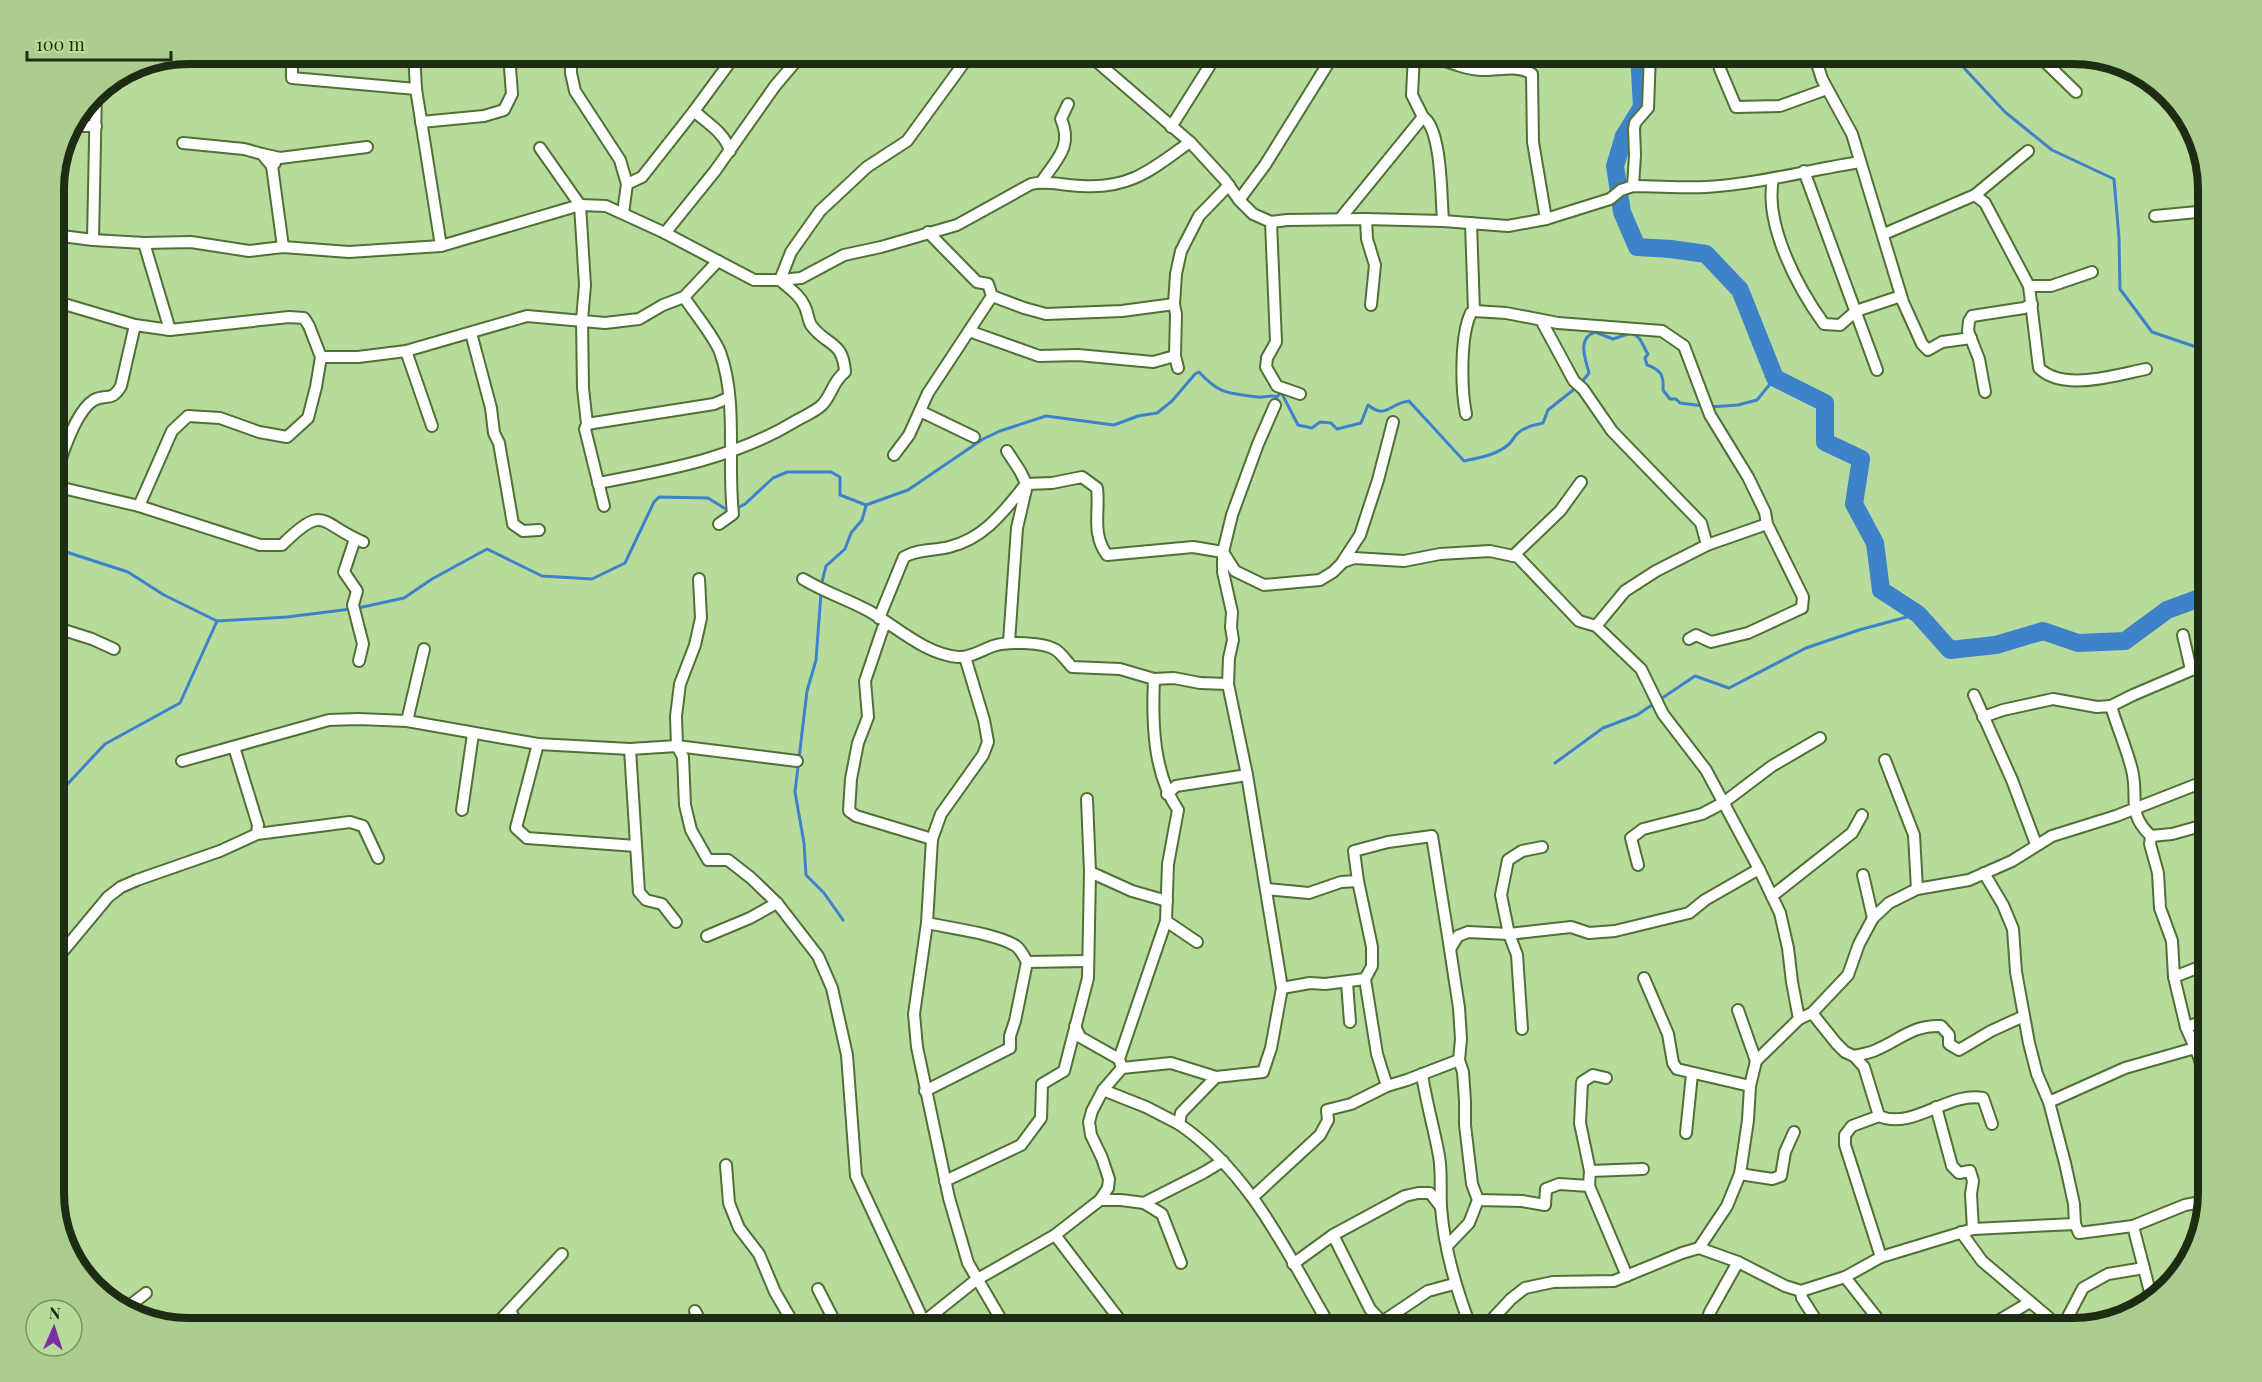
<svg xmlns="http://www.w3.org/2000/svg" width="2262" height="1382" viewBox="0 0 2262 1382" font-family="'Playfair Display',serif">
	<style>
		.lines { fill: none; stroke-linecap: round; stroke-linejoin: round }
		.stream { stroke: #3e82ca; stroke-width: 3 }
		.river { stroke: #3e82ca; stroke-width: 18 }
		.minor-casing { stroke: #507135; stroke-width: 14 }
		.minor { stroke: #fff; stroke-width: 10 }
		.rim { fill: none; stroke: #1e2c13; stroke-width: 8 }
	</style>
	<rect width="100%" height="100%" fill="#b7db9b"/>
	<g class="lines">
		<g class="stream">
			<polyline points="1955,54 1965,69 2005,112 2052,150 2114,179 2119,238 2120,289 2152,332 2208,351"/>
			<path d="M1581,383l8,-10c-3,-13 -13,-34 6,-41l18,7 18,-6c11,4 11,12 17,21l-3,4 2,7c14,5 17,10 16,25l7,9h6l4,4 24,3"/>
			<polyline points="1710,407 1738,405 1757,400 1775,378"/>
			<path d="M735,509l10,-5 28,-26 14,-6h44l9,5v18l26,10 42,-15 75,-51 17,-8 46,-15 68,9 24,-9 19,-3 15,-12 23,-27 4,-2c21,23 30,21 59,25 7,1 12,-3 19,0l4,-5 17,33 14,3 8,-6 11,1 6,6 24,-6 7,-18c18,15 22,-2 41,-4l55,60c15,-3 32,-6 44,-16 4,-3 6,-8 9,-11 7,-7 17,-9 26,-11l5,-13 29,-23"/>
			<polyline points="54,548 128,572 164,595 217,621 287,617 351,609"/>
			<polyline points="821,586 826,566 845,549 851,533 862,520 866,506"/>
			<polyline points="821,593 816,660 807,691 795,792 804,843 806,875 824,893 843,920"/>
			<polyline points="358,608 404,598 432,579 487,549 542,576 592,579 625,563 654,502 659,497 708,498 729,511"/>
			<polyline points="1555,763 1603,728 1637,715 1695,676 1729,688 1806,648 1859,630 1918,614"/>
			<polyline points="54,814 61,791 105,744 180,703 217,621"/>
		</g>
		<polyline class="river" points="1639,54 1642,107 1624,136 1615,166 1622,212 1637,247 1671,249 1706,254 1740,290 1775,378 1825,403 1825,442 1861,459 1854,504 1875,543 1881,590 1918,614 1950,650 1996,645 2043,631 2078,643 2125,641 2167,610 2208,595"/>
		<defs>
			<g id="minor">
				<polyline points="292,54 292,78 416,89"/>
				<polyline points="414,54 416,89 441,246"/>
				<polyline points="571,54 571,73 575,91 620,160 627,184 623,213"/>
				<polyline points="1088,54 1190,142"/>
				<path d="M1427,54c17,6 36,15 54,16 17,1 37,-6 51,4l1,68 13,77"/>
				<polyline points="1718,54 1720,69 1736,107 1780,106 1827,89"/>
				<polyline points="1814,54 1822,79 1852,134 1903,302 1922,344 1928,350 1942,342 1971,338"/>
				<polyline points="2037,54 2076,92"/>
				<path d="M694,111c13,12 31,22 36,40"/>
				<path d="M1423,117c19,12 18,80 20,104"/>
				<polyline points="421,122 484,116 504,110 512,94 509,54"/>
				<polyline points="72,126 96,126"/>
				<polyline points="1171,127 1217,54"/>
				<polyline points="183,143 244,149 262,154 272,166"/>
				<polyline points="540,148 580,205 585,285 582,320 583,388 587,424 585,429 604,506"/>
				<polyline points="262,154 280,158 367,147"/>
				<polyline points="275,163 272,166 283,247"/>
				<polyline points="1804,171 1877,370"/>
				<path d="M1773,179c-9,46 25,109 51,145l16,1 16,-14 45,-15"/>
				<path d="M1042,181c15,-22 31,-35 19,-62l7,-15"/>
				<polyline points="627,184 642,177 694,111 736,54"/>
				<polyline points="1633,186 1635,155 1634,129 1635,123 1648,108 1650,54"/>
				<path d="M1975,195l10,8 44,83 10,82c24,24 77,7 107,1"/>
				<path d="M1239,200l14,14 18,8 16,-2 79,-1 77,2 65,5 38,-7 64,-20 11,-9 12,-4c24,0 49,2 73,1 52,-3 103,-17 154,-25"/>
				<polyline points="2203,211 2208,251"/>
				<polyline points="2155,216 2208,211"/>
				<polyline points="1340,219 1423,117 1412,95 1414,54"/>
				<polyline points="1366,219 1367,239 1375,265 1371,305"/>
				<polyline points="1271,222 1276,342 1267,358 1266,367 1277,386 1300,394"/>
				<polyline points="665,233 715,171 775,86 802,54"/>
				<polyline points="1884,234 1975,195 2028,151"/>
				<path d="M54,235l39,5 51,3 47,-1 58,9 34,-4 66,5 92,-6 139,-41 26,1 59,27 89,47h26l21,-2 43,-23 37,-8 76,-22 74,-41c16,-4 34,2 51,2 49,3 70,-17 108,-44l35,38 14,20 26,-35 69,-111"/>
				<polyline points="93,240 96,92"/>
				<polyline points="144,243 170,330"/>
				<polyline points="2029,286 2051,286 2092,272"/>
				<polyline points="992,296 1024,308 1046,314 1122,311 1174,304"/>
				<path d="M684,297c11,17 29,38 36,55 18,49 7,111 13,162l-14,10"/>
				<polyline points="54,301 135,325 170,330 289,317 304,318 309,326 321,357 316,387 308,418 287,437 259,432 220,418 188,416 172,431 139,506"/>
				<polyline points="1474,311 1506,313 1558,323 1662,331 1684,346 1710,415 1748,477 1765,512 1767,524 1803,597 1802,608 1748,633 1711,642 1696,635 1689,639"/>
				<polyline points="1541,320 1574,381 1583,389 1612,431 1701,523 1707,545"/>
				<polyline points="969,331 1039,356 1078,355 1153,362 1175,356"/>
				<polyline points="471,333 491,408 494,433 499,443 513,524 523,531 539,530"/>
				<polyline points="406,351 432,426"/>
				<polyline points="321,357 358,357 406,351 527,316 605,323 639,319 663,305 684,297 718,261"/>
				<polyline points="1178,368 1175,356 1176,314 1174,304 1176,274 1181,251 1199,216 1229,185"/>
				<polyline points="1985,392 1979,359 1968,331 1969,321 1972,316 2024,308 2032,304"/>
				<polyline points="920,411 974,437"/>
				<path d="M1466,414c-5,-25 -6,-79 5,-101l3,-2 -3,-88"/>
				<polyline points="587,424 714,404 728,398"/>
				<polyline points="1007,451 1020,471 1027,485 1017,528 1009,642"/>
				<polyline points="894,455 909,435 928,393 992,296 988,284 977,282 928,232"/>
				<path d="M54,480c6,-20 21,-69 40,-80 13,-7 17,3 27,-14l14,-61"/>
				<path d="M598,483c69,-13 136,-25 196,-61 8,-5 21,-10 28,-17 10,-10 10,-23 23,-33 -2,-32 -19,-26 -34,-47 -3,-5 -3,-12 -6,-18 -5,-12 -15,-18 -25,-27l11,-28 29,-41 47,-44 40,-26 59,-81 7,-6"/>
				<path d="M54,486l85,20 121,39h22c43,-43 38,-21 81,-3"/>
				<polyline points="355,539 344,572 357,591 353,605 363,644 359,661"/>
				<polyline points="1513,556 1560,511 1581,482"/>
				<polyline points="1343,561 1360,535 1378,480 1393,422"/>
				<polyline points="699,579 701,618 695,645 680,684 676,716 677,746 683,757 685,805 691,830 708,860 728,860 751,878 777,903 818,956 832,988 847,1055 856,1176 924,1322"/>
				<path d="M803,579c21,13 44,20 66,32 28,16 56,43 89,46 12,1 24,-7 35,-11 13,-5 51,-4 63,4 6,4 11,12 16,17l48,2 34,10 20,-1 26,5 28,1"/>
				<path d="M879,618l25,-61c13,-8 30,-6 45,-10 36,-9 55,-36 77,-63l26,-1 30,-6 15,11c3,24 -6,45 10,67l86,-8 30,5 12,19 29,14 56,-5 13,-8 10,-10 11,-4 50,3 36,-7 50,-3 28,6 61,64 17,5 45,43 22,45 43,56 53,99 21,44 8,35 4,34 7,37"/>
				<polyline points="887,624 883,628 865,681 868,717 858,743 851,779 849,811 856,816 932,839"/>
				<polyline points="1596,626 1625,591 1656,571 1707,545 1767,524"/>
				<polyline points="54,627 92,639 114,649"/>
				<polyline points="2183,635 2191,670"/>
				<polyline points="965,657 984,720 988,742 983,755 941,814 932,839 927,923 914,1014 917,1047 949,1198 968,1263 1006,1328"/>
				<polyline points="1974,695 2012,780 2036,844"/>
				<polyline points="2111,706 2133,695 2208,663"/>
				<path d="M1983,717l20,-7 50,-11 44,8 14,-1c6,21 16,43 21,64 7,28 -6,43 19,66l21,-2 36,-10"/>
				<polyline points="407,721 424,649"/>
				<polyline points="538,744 516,828 527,838 636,846"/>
				<polyline points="630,749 639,892 646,900 662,904 676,922"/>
				<polyline points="1885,760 1914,835 1917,889"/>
				<polyline points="182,761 329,720 358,719 407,721 538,744 630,749 677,746 797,761"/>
				<polyline points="1167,794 1176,786 1247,775"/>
				<polyline points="462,810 473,734"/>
				<polyline points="257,834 350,822 363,826 378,858"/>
				<polyline points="2151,836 2150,844 2158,873 2160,908 2172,941 2174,977 2186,1027 2199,1057 2208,1089"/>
				<polyline points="1638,865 1631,838 1643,829 1702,814 1723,803 1772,766 1820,738"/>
				<polyline points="1090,872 1132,891 1167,901"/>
				<polyline points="1984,873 2003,905 2013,929 2016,972 2029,1043 2037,1074 2049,1102 2065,1163 2074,1204 2075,1224"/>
				<polyline points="1863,875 1873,918"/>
				<polyline points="1358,881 1372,947 1372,966 1365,979 1377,1054 1387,1086 1407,1080 1459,1060"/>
				<polyline points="1266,889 1309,893 1341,882 1358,881 1354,851 1388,842 1432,836 1450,949"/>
				<polyline points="1772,896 1852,833 1862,815"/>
				<polyline points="1166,921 1197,942"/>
				<path d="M927,923c23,5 71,11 89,23 5,4 8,10 11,16l61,-1"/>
				<polyline points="707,936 750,918 777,903"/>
				<polyline points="54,958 59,956 108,897 121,887 137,880 220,851 257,834 258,825 234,747"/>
				<polyline points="2174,977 2197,968 2208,967"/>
				<polyline points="1644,978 1668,1034 1673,1063 1677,1069 1750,1086"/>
				<polyline points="1347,983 1350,1022"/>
				<polyline points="1282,988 1310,983 1325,984 1365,979"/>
				<polyline points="1738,1010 1756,1061"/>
				<path d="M1812,1013l24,30 9,9 9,4 10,11 15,49c33,15 70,-25 104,-18l9,26"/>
				<polyline points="1075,1026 1080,1037 1119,1059"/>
				<polyline points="2186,1027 2208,1020"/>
				<polyline points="1522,1029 1517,955 1509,934 1501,895 1508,860 1522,851 1542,847"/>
				<path d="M1854,1056c8,-2 17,-3 24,-7 23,-10 35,-24 63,-23l8,9v9l10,6 32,-19 33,-15"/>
				<polyline points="1122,1068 1171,1063 1216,1077 1263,1072 1271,1048 1282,988 1247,775 1228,684 1229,658 1233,640 1231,627 1232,612 1223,572 1223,552 1232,515 1258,444 1275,405"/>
				<path d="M1422,1074c4,28 12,54 17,82 3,16 1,34 2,51 3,42 15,82 30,121"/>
				<path d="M1216,1077l-35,36 -2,11c72,49 109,131 152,204"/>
				<polyline points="1103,1090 1146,1107 1179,1124"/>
				<polyline points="925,1091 1010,1048 1010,1036 1015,1021 1027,962"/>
				<polyline points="2049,1102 2125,1068 2195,1048"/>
				<polyline points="1936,1107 1952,1166 1959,1173 1970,1171 1973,1181 1971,1194 1973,1229"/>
				<polyline points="1879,1116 1852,1126 1845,1135 1845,1145 1881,1257"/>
				<polyline points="1686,1133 1692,1074"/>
				<polyline points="726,1165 729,1203 739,1228 759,1254 775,1292 796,1328"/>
				<polyline points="1590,1171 1643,1169"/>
				<polyline points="1740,1174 1772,1179 1781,1176 1785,1152 1794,1132"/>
				<polyline points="945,1181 1021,1145 1041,1118 1042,1084 1064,1071 1088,978 1090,872 1087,799"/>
				<polyline points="1589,1186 1590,1171 1580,1123 1582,1082 1593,1075 1606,1078"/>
				<polyline points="1253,1197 1320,1135 1328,1120 1327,1110 1351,1104 1387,1086"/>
				<polyline points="1100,1200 1121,1200 1144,1203 1203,1173 1223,1161"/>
				<polyline points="1478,1200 1472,1184 1465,1125 1465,1101 1463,1072 1459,1060 1461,1039 1459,1008 1450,949 1458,936 1468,932 1509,934 1571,927 1589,933 1615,931 1689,913 1705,900 1759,869"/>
				<polyline points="1144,1203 1162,1214 1181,1263"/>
				<polyline points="2133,1226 2150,1292 2154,1296"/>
				<polyline points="1961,1232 1982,1261 2061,1328"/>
				<polyline points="1055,1235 1126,1328"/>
				<polyline points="1333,1235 1370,1309 1382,1322 1428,1291 1454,1284"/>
				<polyline points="1447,1246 1469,1223 1478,1200 1522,1201 1545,1205 1546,1189 1559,1184 1589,1186 1627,1276"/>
				<polyline points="1699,1248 1727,1206 1740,1174 1748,1120 1750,1086 1756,1061 1799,1019 1812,1013 1848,975 1859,944 1873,918 1889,903 1917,889 1969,880 2012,861 2052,836 2116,816 2208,780"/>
				<polyline points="1293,1264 1333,1235 1405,1196 1418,1193 1430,1193 1441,1207"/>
				<polyline points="1845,1277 1885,1328"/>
				<polyline points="818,1289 838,1328"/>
				<polyline points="1801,1291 1802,1298 1821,1328"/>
				<polyline points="124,1310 146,1293"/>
				<polyline points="510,1311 520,1328"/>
				<polyline points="695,1311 704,1328"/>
				<polyline points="493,1328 562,1254"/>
				<path d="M916,1328l60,-48 79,-45 45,-35 8,-12 1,-9 -7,-21 -11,-23 -2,-13 3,-11 11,-21 19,-22 -3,-9 47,-138 2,-57 10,-54c-25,-37 -26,-88 -24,-131"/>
				<polyline points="1484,1328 1511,1299 1525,1288 1553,1282 1614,1281 1682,1253 1699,1248 1738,1262 1785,1286 1801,1291 1845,1277 1881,1257 1973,1229 2075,1224 2079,1233 2133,1226 2185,1205 2206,1201"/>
				<polyline points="1704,1328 1710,1312 1738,1262"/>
				<polyline points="1986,1328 2030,1302"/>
				<polyline points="2062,1328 2083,1288 2108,1274 2144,1268"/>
			</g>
		</defs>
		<use href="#minor" class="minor-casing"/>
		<use href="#minor" class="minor"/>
	</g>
	<path d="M0 0H2262V1382H0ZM189 64H2073A125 125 0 0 1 2198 189V1193A125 125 0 0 1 2073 1318H189A125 125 0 0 1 64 1193V189A125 125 0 0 1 189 64Z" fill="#abcd90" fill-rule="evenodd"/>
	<path class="rim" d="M189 64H2073A125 125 0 0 1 2198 189V1193A125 125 0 0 1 2073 1318H189A125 125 0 0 1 64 1193V189A125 125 0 0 1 189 64Z"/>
	<g transform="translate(54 1328) rotate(3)"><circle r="28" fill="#b7db9b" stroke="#7a9565" stroke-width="1.5"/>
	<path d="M0-4.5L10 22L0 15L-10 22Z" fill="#7b2fa0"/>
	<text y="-9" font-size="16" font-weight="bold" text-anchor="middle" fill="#1e2c13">N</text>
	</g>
	<path d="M27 51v9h144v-9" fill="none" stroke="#1e2c13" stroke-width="3"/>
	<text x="36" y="51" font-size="18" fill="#1e2c13" stroke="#b7db9b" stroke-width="4.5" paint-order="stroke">100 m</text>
</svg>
